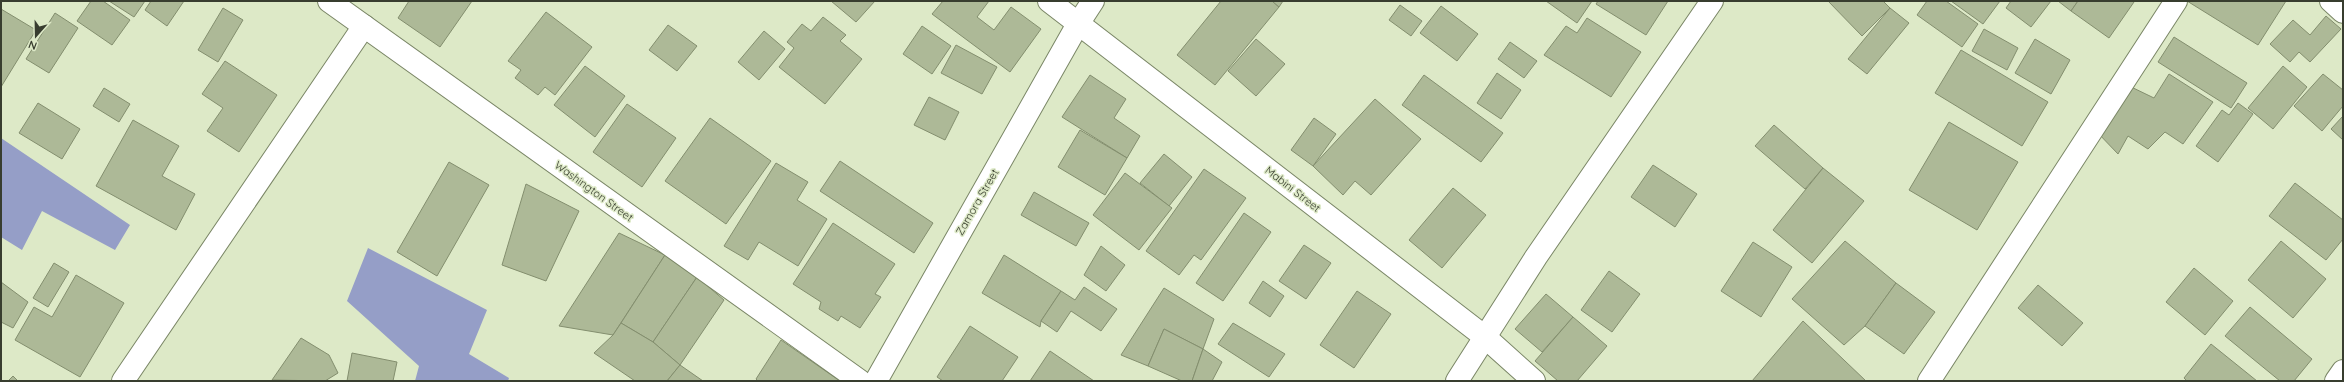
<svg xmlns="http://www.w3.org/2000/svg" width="2344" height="382" viewBox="0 0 2344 382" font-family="Quicksand,sans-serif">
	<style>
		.forest { fill: #959ec7 }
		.building { fill: #adb997; stroke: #838e6e }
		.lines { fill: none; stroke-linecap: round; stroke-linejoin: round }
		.minor-casing { stroke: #7a8666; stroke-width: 24 }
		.highway-casing { stroke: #7a8666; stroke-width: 24 }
		.minor { stroke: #fff; stroke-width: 22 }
		.highway { stroke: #fff; stroke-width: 22 }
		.labels { text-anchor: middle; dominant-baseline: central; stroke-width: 3; stroke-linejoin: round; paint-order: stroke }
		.street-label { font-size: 11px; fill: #383d2f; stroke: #dde9c7 }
	</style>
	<rect width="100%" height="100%" fill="#dde9c7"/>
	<g class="forest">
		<polygon points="1,138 130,225 115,250 42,211 22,250 1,237"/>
		<polygon points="368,248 487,310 469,354 509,378 508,381 415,381 419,366 347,301"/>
	</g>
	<g class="building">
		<polygon points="91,1 103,1 130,20 112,45 77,21"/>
		<polygon points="109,1 145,1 134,17"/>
		<polygon points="151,1 184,1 167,26 145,10"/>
		<polygon points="409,1 472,1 440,47 398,18"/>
		<polygon points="831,1 875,1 856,22"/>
		<polygon points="943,1 989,1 977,17 994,30 1011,7 1041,29 1010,72 932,14"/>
		<polygon points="1221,1 1272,1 1279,7 1215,85 1177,55"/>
		<polygon points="1272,1 1283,1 1279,7"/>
		<polygon points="1546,1 1592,1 1577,23"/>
		<polygon points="1598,1 1668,1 1646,35 1596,4"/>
		<polygon points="1828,1 1883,1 1890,8 1862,36"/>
		<polygon points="1927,1 1946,1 1978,24 1962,47 1917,15"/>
		<polygon points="1951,1 2000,1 1983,24"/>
		<polygon points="2011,1 2051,1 2031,27 2006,8"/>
		<polygon points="2058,1 2078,1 2071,11"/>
		<polygon points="2078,1 2133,1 2134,2 2109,38 2071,11"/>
		<polygon points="2187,1 2286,1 2258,45"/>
		<polygon points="1400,5 1422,21 1411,36 1389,20"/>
		<polygon points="1441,6 1478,34 1457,61 1420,33"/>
		<polygon points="223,8 243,20 218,62 198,50"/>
		<polygon points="1890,8 1909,23 1867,74 1848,59"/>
		<polygon points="1,9 36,30 1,87"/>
		<polygon points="546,12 592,47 555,95 545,87 538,95 515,78 521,70 508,61"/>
		<polygon points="55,13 78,28 49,73 26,59"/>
		<polygon points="2326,16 2341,29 2310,62 2299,52 2290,62 2270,44 2293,20 2310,35"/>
		<polygon points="823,17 846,35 840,41 862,59 825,104 779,67 794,48 787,42 802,24 811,31"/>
		<polygon points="1587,18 1641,52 1611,97 1544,55 1566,26 1577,33"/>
		<polygon points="668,25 697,46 677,71 649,50"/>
		<polygon points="922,26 951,46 932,74 903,54"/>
		<polygon points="1984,29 2018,48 2007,70 1972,51"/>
		<polygon points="764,31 785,49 759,80 738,62"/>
		<polygon points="2174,37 2247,83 2231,108 2158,62"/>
		<polygon points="1256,39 1285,64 1256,96 1228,71"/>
		<polygon points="2035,39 2070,60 2051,94 2015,73"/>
		<polygon points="1510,42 1537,61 1524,78 1498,59"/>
		<polygon points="956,45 997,67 982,94 941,73"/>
		<polygon points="1961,50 2048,102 2022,146 1935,93"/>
		<polygon points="225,61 277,95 239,152 207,131 223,108 202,94"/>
		<polygon points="585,66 625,96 595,137 554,105"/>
		<polygon points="2283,66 2307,87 2273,129 2248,108"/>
		<polygon points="1497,73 1521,90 1501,119 1477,103"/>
		<polygon points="2169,74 2213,102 2183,144 2165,132 2148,149 2128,136 2118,154 2096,131 2125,84 2154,98"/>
		<polygon points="2323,74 2343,90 2343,106 2322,131 2294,106"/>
		<polygon points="1090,75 1126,99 1114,118 1140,136 1127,158 1062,117"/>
		<polygon points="1424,75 1503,133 1481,162 1402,105"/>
		<polygon points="104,88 130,104 119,122 93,106"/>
		<polygon points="929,97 959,112 945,140 914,125"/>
		<polygon points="1375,99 1421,139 1371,195 1355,181 1343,195 1313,166"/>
		<polygon points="38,103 80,129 62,159 19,133"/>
		<polygon points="2238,103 2253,114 2218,162 2196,146 2222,110 2229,115"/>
		<polygon points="627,104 676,138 642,187 593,152"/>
		<polygon points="2343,116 2343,140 2331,129"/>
		<polygon points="710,118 771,161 726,224 665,181"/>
		<polygon points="1314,118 1336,134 1313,166 1291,150"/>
		<polygon points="133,120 179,146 162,176 195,194 176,230 96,186"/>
		<polygon points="1949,122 2018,162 1977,230 1909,190"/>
		<polygon points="1774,125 1823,168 1805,189 1755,146"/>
		<polygon points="1080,130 1127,158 1105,195 1058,167"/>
		<polygon points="1164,154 1192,177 1169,206 1140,183"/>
		<polygon points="840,161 933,223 914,253 820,191"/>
		<polygon points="449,162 489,185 437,276 397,252"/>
		<polygon points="776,163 808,182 797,200 827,219 798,266 759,242 748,260 724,246"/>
		<polygon points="1653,165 1697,194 1675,227 1631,197"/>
		<polygon points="1823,168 1864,201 1812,263 1773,230"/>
		<polygon points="1204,169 1246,198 1201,260 1194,255 1179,275 1146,251"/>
		<polygon points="1125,173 1172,208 1139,250 1093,215"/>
		<polygon points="2295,183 2343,220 2343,239 2326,260 2269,216"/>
		<polygon points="526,184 579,211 546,281 502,265"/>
		<polygon points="1453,188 1486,215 1442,268 1409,240"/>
		<polygon points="1034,192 1089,223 1076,246 1021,215"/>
		<polygon points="1244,213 1271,232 1223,301 1196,283"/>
		<polygon points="833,223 895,264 875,294 881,297 860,328 841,316 838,321 819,309 821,302 793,284"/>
		<polygon points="619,233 665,255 613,335 559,326"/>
		<polygon points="1845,241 1896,283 1865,326 1844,345 1792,299"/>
		<polygon points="2281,241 2326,279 2293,318 2248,280"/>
		<polygon points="1753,242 1792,267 1761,317 1721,291"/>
		<polygon points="1304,245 1331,263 1306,299 1279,281"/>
		<polygon points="1101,246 1125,265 1106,291 1084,275"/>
		<polygon points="665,255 697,277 653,342 621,323"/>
		<polygon points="1004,255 1061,291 1041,321 1040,327 982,293"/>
		<polygon points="54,263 69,272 48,307 33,298"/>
		<polygon points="2194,268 2233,301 2205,335 2166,302"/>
		<polygon points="1609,271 1640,294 1612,332 1581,310"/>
		<polygon points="76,275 124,303 80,377 15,340 34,307 52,317"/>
		<polygon points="697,277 724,300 680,365 653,342"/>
		<polygon points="1263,281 1284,296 1270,317 1249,303"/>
		<polygon points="1,282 28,302 13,328 1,322"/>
		<polygon points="1896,283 1935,312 1904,354 1865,326"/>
		<polygon points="2038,285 2083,323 2062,346 2018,308"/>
		<polygon points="1084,287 1117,309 1101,331 1071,311 1057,332 1041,321 1061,291 1075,300"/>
		<polygon points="1164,288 1214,319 1203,349 1164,329 1148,366 1121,355"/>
		<polygon points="1357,291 1391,314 1354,368 1320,345"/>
		<polygon points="1546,294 1573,317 1542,352 1515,329"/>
		<polygon points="2250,307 2312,359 2294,381 2280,381 2225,336"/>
		<polygon points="1573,317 1607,346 1577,381 1558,381 1535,361"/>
		<polygon points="1803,321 1866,381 1752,381"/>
		<polygon points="621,323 653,342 680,365 667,381 635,381 594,353 613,335"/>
		<polygon points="1233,323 1285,354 1269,377 1218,344"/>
		<polygon points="970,326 1018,357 1002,381 943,381 937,377"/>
		<polygon points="1164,329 1203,349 1192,381 1182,381 1148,366"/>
		<polygon points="301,338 329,355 338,373 325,381 272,380"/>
		<polygon points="781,340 840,381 758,381 756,379"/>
		<polygon points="2211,344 2257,381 2187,381 2184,378"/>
		<polygon points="1203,349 1222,362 1212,381 1192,381"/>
		<polygon points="1050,351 1094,381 1030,381"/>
		<polygon points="352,353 397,362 393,381 347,381"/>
		<polygon points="680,365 703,381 667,381"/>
		<polygon points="13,376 18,381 8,381"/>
	</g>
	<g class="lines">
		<defs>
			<g id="minor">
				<polyline points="329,1 860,381"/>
				<polyline points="2331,1 2343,12"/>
				<polyline points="123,381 364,26"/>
				<polyline points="876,381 1078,24 1093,1"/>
				<polyline points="1457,381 1536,257 1712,1"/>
				<polyline points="1929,381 2176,1"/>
				<polyline points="2336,381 2343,371"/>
			</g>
			<polyline id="highway" points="1049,1 1485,337 1534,381"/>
		</defs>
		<use href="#minor" class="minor-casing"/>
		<use href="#highway" class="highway-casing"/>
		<use href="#minor" class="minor"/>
		<use href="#highway" class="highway"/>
	</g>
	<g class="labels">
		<g class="street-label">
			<text transform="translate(1293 189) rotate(38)">Mabini Street</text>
			<text transform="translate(594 191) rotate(36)">Washington Street</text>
			<text transform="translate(977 202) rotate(-60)">Zamora Street</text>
		</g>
	</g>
	<rect width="2344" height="382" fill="none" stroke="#383d2f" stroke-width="4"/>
	<g transform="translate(36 36) rotate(200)" stroke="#dde9c7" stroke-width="3" paint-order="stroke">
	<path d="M0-3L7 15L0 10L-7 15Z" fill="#383d2f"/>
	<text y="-6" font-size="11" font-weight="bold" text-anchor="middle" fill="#383d2f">N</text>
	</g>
</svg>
